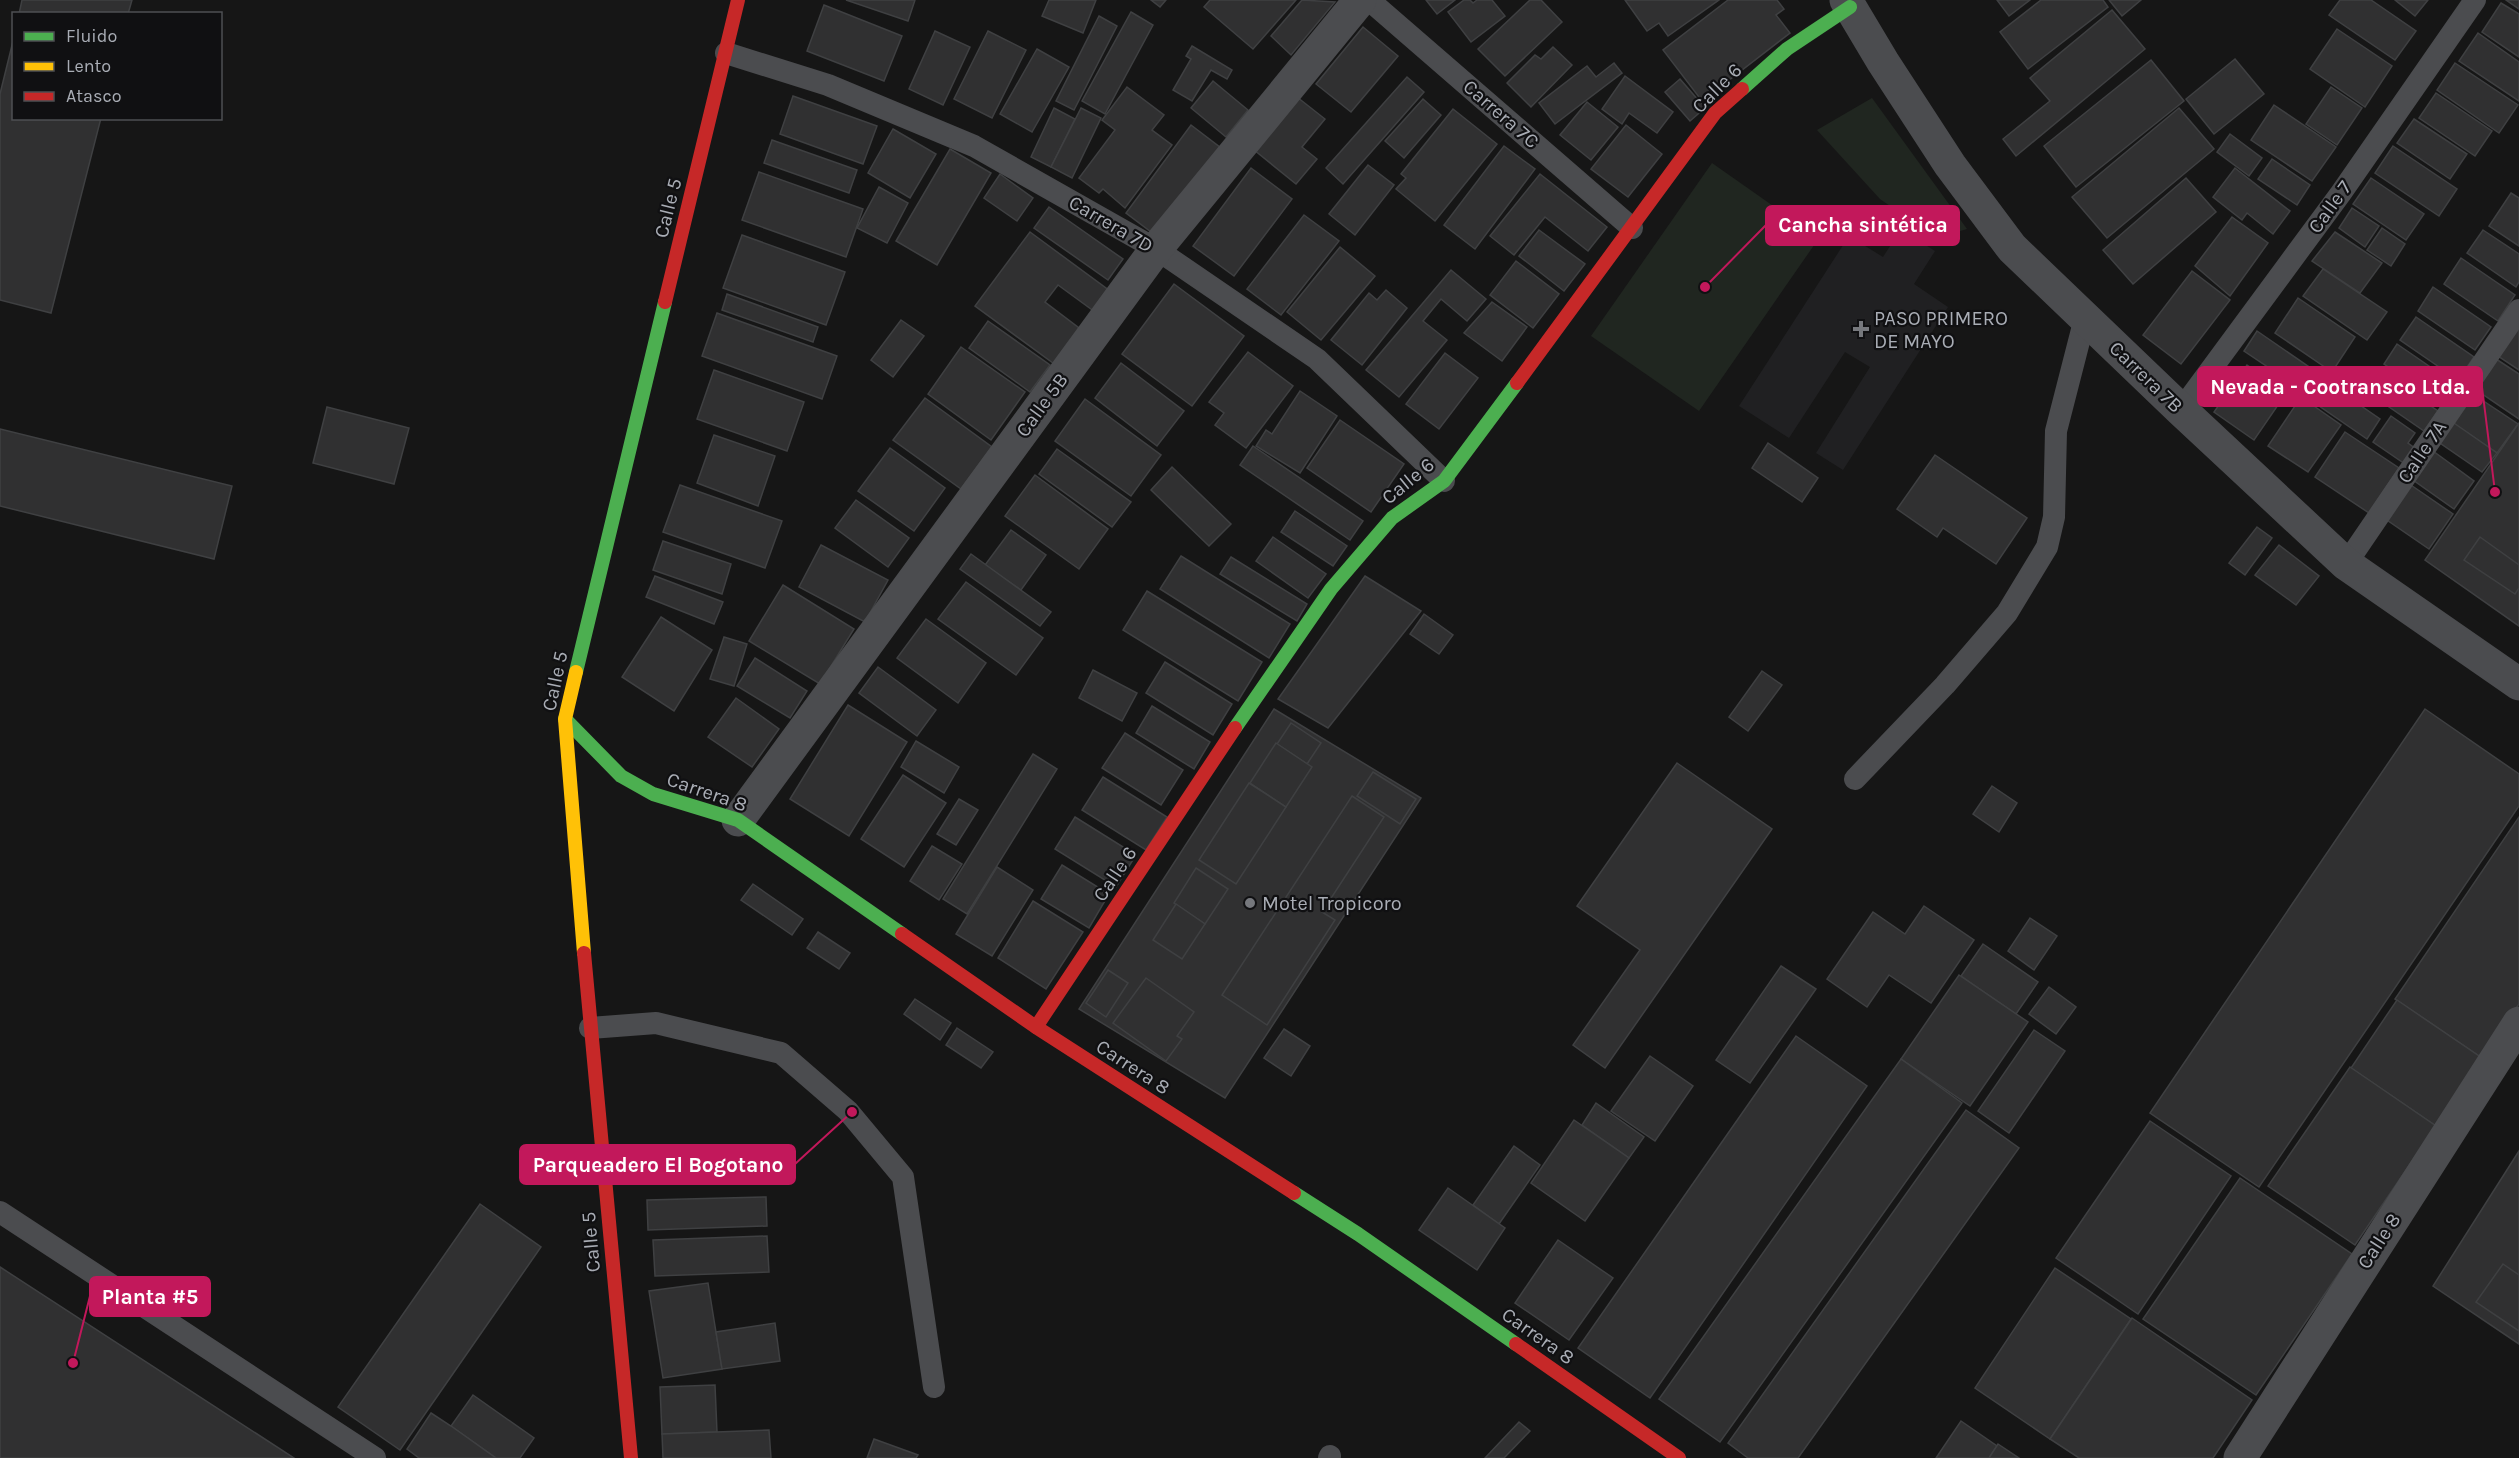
<svg xmlns="http://www.w3.org/2000/svg" width="2519" height="1458" viewBox="0 0 2519 1458" font-family="Karla,sans-serif">
	<style>
		.built { fill: #202022 }
		.green { fill: #202620 }
		.building { fill: #303031; stroke: #3f4042; stroke-width: 1.5 }
		.lines { fill: none; stroke-linecap: round; stroke-linejoin: round }
		.lane { stroke: #4b4c4f; stroke-width: 22 }
		.street { stroke: #4b4c4f; stroke-width: 33 }
		.fast { stroke: #4caf50; stroke-width: 14 }
		.slow { stroke: #ffc107; stroke-width: 14 }
		.jam { stroke: #c62828; stroke-width: 14 }
		.poi-dot { fill: #76787d; stroke: #101012; stroke-width: 2 }
		.labels { text-anchor: middle; dominant-baseline: central; stroke-width: 4.5; stroke-linejoin: round; paint-order: stroke }
		.street-label { font-size: 20px; fill: #a9adb5; stroke: #101012 }
		.poi-label { font-size: 20px; fill: #a9adb5; stroke: #101012; text-anchor: start }
		.leader { fill: none; stroke: #c2185b; stroke-width: 2 }
		.callout-dot { fill: #c2185b; stroke: #101012; stroke-width: 2 }
		.callout { fill: #c2185b; stroke: #c2185b; stroke-width: 2 }
		.callout-label { font-size: 21px; text-anchor: middle; font-weight: bold; fill: #fff }
	</style>
	<rect width="100%" height="100%" fill="#161616"/>
	<polygon class="built" points="1901,229 1935,251 1914,284 1948,307 1843,470 1816,453 1870,367 1845,352 1789,438 1739,406 1849,236 1883,257"/>
	<g class="green">
		<polygon points="1872,98 1967,229 1936,238 1880,199 1817,130"/>
		<polygon points="1712,163 1819,238 1699,411 1591,336"/>
	</g>
	<g class="building">
		<polygon points="22,0 132,0 128,14 19,14"/>
		<polygon points="846,0 915,0 908,21"/>
		<polygon points="1049,0 1096,0 1083,33 1042,16"/>
		<polygon points="1151,0 1166,0 1160,7"/>
		<polygon points="1210,0 1296,0 1253,49 1204,7"/>
		<polygon points="1302,0 1335,2 1291,55 1271,36"/>
		<polygon points="1426,0 1455,0 1437,14"/>
		<polygon points="1464,0 1470,0 1473,3 1477,0 1492,0 1505,16 1471,42 1448,12"/>
		<polygon points="1530,0 1541,0 1562,22 1505,76 1478,49"/>
		<polygon points="1625,0 1719,0 1668,36 1659,23 1647,31"/>
		<polygon points="1728,0 1777,0 1784,9 1776,15 1790,33 1702,101 1663,50"/>
		<polygon points="1997,0 2030,0 2009,16"/>
		<polygon points="2041,0 2103,0 2108,7 2028,69 2000,32"/>
		<polygon points="2109,0 2141,0 2122,16"/>
		<polygon points="2340,0 2371,0 2416,31 2395,60 2329,15"/>
		<polygon points="2395,0 2428,0 2415,16"/>
		<polygon points="2506,0 2519,0 2519,9"/>
		<polygon points="2501,3 2519,14 2519,57 2482,32"/>
		<polygon points="824,5 902,36 884,81 807,51"/>
		<polygon points="2112,10 2145,49 2016,156 2003,139 2050,101 2030,78"/>
		<polygon points="1131,12 1153,25 1105,114 1082,101"/>
		<polygon points="1099,16 1117,26 1074,110 1056,101"/>
		<polygon points="1363,27 1398,56 1351,112 1316,84"/>
		<polygon points="2337,29 2392,66 2365,107 2310,69"/>
		<polygon points="935,31 970,47 943,105 909,89"/>
		<polygon points="988,31 1026,50 992,118 954,99"/>
		<polygon points="2478,33 2519,62 2519,101 2459,61"/>
		<polygon points="14,37 14,118 101,118 51,313 0,300 0,94"/>
		<polygon points="1192,46 1232,70 1227,79 1211,70 1192,101 1173,90 1191,59 1186,56"/>
		<polygon points="1553,47 1572,65 1531,107 1507,83 1535,55 1541,59"/>
		<polygon points="1037,49 1069,67 1032,132 1000,114"/>
		<polygon points="2235,59 2264,94 2214,134 2186,99"/>
		<polygon points="2151,60 2184,101 2076,187 2044,146"/>
		<polygon points="1614,63 1622,73 1555,124 1539,103 1587,66 1596,77"/>
		<polygon points="2455,63 2518,105 2499,133 2437,90"/>
		<polygon points="1625,76 1673,112 1657,133 1629,113 1622,124 1602,109"/>
		<polygon points="1407,77 1424,92 1343,184 1326,168"/>
		<polygon points="1680,79 1705,108 1690,121 1665,92"/>
		<polygon points="1213,81 1248,110 1226,137 1191,108"/>
		<polygon points="1127,87 1164,115 1152,130 1172,145 1125,208 1103,189 1099,193 1079,178 1115,130 1102,120"/>
		<polygon points="2331,87 2362,108 2337,145 2306,124"/>
		<polygon points="2436,93 2492,131 2475,156 2419,118"/>
		<polygon points="793,96 877,126 863,164 780,134"/>
		<polygon points="1297,97 1325,119 1302,147 1317,159 1296,184 1254,150"/>
		<polygon points="1423,99 1441,115 1404,158 1385,141"/>
		<polygon points="1587,102 1618,127 1591,160 1560,135"/>
		<polygon points="2274,105 2336,147 2312,181 2251,140"/>
		<polygon points="1054,108 1075,119 1051,167 1031,157"/>
		<polygon points="1081,108 1101,118 1072,178 1051,167"/>
		<polygon points="2179,108 2214,149 2107,238 2072,197"/>
		<polygon points="1453,109 1497,144 1435,221 1396,189 1406,178 1401,174"/>
		<polygon points="2414,119 2467,154 2450,179 2397,143"/>
		<polygon points="1191,125 1221,148 1155,235 1126,213"/>
		<polygon points="1626,125 1662,154 1628,197 1591,169"/>
		<polygon points="893,129 936,154 910,198 868,173"/>
		<polygon points="2230,134 2262,158 2249,176 2217,152"/>
		<polygon points="772,140 857,170 849,193 764,163"/>
		<polygon points="1504,146 1535,169 1475,249 1444,225"/>
		<polygon points="2393,146 2457,189 2439,216 2375,173"/>
		<polygon points="950,149 991,173 937,265 896,241"/>
		<polygon points="2272,159 2310,185 2297,205 2258,179"/>
		<polygon points="1368,165 1394,185 1355,235 1329,214"/>
		<polygon points="1251,168 1292,199 1234,276 1193,246"/>
		<polygon points="2235,168 2290,211 2273,234 2247,213 2242,220 2213,197"/>
		<polygon points="759,172 863,209 846,257 742,220"/>
		<polygon points="1000,174 1033,198 1017,221 984,198"/>
		<polygon points="1540,174 1607,227 1588,251 1545,217 1514,255 1490,236"/>
		<polygon points="2186,178 2216,212 2133,284 2103,250"/>
		<polygon points="2371,178 2424,214 2406,240 2353,204"/>
		<polygon points="879,187 908,203 887,243 857,228"/>
		<polygon points="2511,193 2519,198 2519,246 2489,226"/>
		<polygon points="1049,207 1123,259 1108,280 1034,228"/>
		<polygon points="2352,208 2379,226 2365,247 2339,228"/>
		<polygon points="1304,215 1339,241 1281,315 1247,289"/>
		<polygon points="2232,217 2268,243 2230,296 2195,266"/>
		<polygon points="2382,228 2405,244 2391,266 2367,250"/>
		<polygon points="1539,230 1585,264 1564,291 1519,256"/>
		<polygon points="2483,230 2519,254 2519,282 2516,287 2467,253"/>
		<polygon points="1030,232 1110,291 1095,312 1058,285 1045,302 1083,331 1057,366 975,306"/>
		<polygon points="2335,232 2382,263 2360,293 2312,261"/>
		<polygon points="742,235 845,272 826,325 723,288"/>
		<polygon points="1340,247 1375,276 1321,340 1287,312"/>
		<polygon points="2461,258 2515,295 2498,321 2444,284"/>
		<polygon points="1516,261 1559,294 1533,328 1490,295"/>
		<polygon points="2323,269 2387,312 2367,340 2303,296"/>
		<polygon points="1451,270 1486,299 1467,321 1441,299 1423,321 1447,340 1399,397 1366,370"/>
		<polygon points="2192,271 2230,300 2181,364 2143,335"/>
		<polygon points="1174,284 1244,336 1192,406 1122,354"/>
		<polygon points="2433,287 2491,327 2475,350 2418,311"/>
		<polygon points="1386,290 1407,308 1362,365 1331,340 1369,293 1377,300"/>
		<polygon points="727,294 818,327 813,342 722,310"/>
		<polygon points="2298,298 2355,337 2332,372 2275,333"/>
		<polygon points="1492,302 1527,327 1502,361 1464,333"/>
		<polygon points="717,313 837,356 822,399 702,356"/>
		<polygon points="2416,317 2474,357 2458,380 2400,340"/>
		<polygon points="901,320 924,336 893,377 871,360"/>
		<polygon points="988,321 1050,365 1030,392 969,348"/>
		<polygon points="2519,323 2519,370 2495,354"/>
		<polygon points="2257,331 2315,371 2302,390 2244,351"/>
		<polygon points="2397,344 2455,384 2442,403 2384,364"/>
		<polygon points="961,347 1025,392 991,440 928,394"/>
		<polygon points="1248,352 1293,386 1246,448 1215,425 1224,413 1209,402"/>
		<polygon points="1445,353 1478,378 1439,429 1406,404"/>
		<polygon points="2493,357 2519,374 2519,419 2472,387"/>
		<polygon points="1121,363 1184,411 1157,446 1095,398"/>
		<polygon points="2247,365 2287,392 2254,440 2214,412"/>
		<polygon points="2376,369 2438,411 2424,431 2363,389"/>
		<polygon points="714,370 804,402 787,451 697,419"/>
		<polygon points="2322,379 2380,419 2367,439 2309,399"/>
		<polygon points="1300,391 1337,416 1300,473 1256,446 1266,430 1272,434"/>
		<polygon points="2473,394 2518,424 2497,453 2453,423"/>
		<polygon points="2301,397 2341,425 2308,472 2268,446"/>
		<polygon points="925,398 992,447 961,489 893,440"/>
		<polygon points="1085,399 1161,455 1131,496 1055,441"/>
		<polygon points="327,407 409,428 394,484 313,463"/>
		<polygon points="2391,416 2415,433 2408,443 2416,449 2405,464 2373,442"/>
		<polygon points="1340,420 1404,464 1371,512 1307,468"/>
		<polygon points="2451,421 2497,453 2482,472 2437,441"/>
		<polygon points="2519,423 2519,626 2425,560"/>
		<polygon points="0,429 232,486 214,559 0,506"/>
		<polygon points="2345,432 2399,468 2369,513 2315,477"/>
		<polygon points="714,435 775,456 758,506 697,483"/>
		<polygon points="1768,443 1818,478 1802,502 1752,468"/>
		<polygon points="1253,446 1363,521 1350,540 1240,465"/>
		<polygon points="890,448 945,488 914,531 858,491"/>
		<polygon points="1057,449 1131,502 1112,527 1039,474"/>
		<polygon points="2433,451 2474,481 2454,509 2413,480"/>
		<polygon points="1935,455 2027,518 1996,564 1943,528 1937,537 1897,509"/>
		<polygon points="1172,467 1231,524 1209,546 1151,490"/>
		<polygon points="1035,475 1108,529 1079,569 1005,516"/>
		<polygon points="2408,483 2453,514 2429,549 2384,518"/>
		<polygon points="680,485 782,521 765,568 663,532"/>
		<polygon points="856,500 909,538 888,567 835,528"/>
		<polygon points="1295,511 1347,546 1333,566 1281,532"/>
		<polygon points="2257,527 2272,538 2245,575 2229,563"/>
		<polygon points="1011,530 1046,555 1021,590 985,565"/>
		<polygon points="1273,537 1326,574 1308,598 1256,561"/>
		<polygon points="2480,537 2519,565 2519,588 2515,594 2464,560"/>
		<polygon points="663,541 731,564 722,594 653,570"/>
		<polygon points="821,545 888,580 865,622 799,587"/>
		<polygon points="2279,545 2319,576 2296,605 2255,575"/>
		<polygon points="971,554 1051,612 1040,626 960,569"/>
		<polygon points="1181,556 1290,624 1269,658 1160,589"/>
		<polygon points="1231,557 1307,604 1297,621 1220,574"/>
		<polygon points="655,576 723,602 714,624 646,597"/>
		<polygon points="1365,576 1421,611 1328,728 1278,699"/>
		<polygon points="966,582 1043,638 1016,675 938,619"/>
		<polygon points="783,585 854,629 820,684 749,641"/>
		<polygon points="1147,591 1262,662 1238,701 1123,630"/>
		<polygon points="1424,614 1453,635 1439,654 1410,634"/>
		<polygon points="661,617 712,650 674,711 622,677"/>
		<polygon points="926,619 986,663 958,703 897,658"/>
		<polygon points="724,637 747,644 734,686 710,679"/>
		<polygon points="755,658 807,691 790,718 737,686"/>
		<polygon points="1165,662 1232,704 1213,735 1146,693"/>
		<polygon points="878,667 936,710 917,736 859,693"/>
		<polygon points="1093,670 1137,693 1122,721 1079,698"/>
		<polygon points="1762,671 1782,685 1748,731 1729,717"/>
		<polygon points="736,698 779,729 752,767 708,737"/>
		<polygon points="848,705 907,742 849,836 790,799"/>
		<polygon points="1152,706 1210,742 1194,769 1136,733"/>
		<polygon points="1274,709 1421,798 1225,1098 1079,1009"/>
		<polygon points="2425,709 2519,774 2519,806 2259,1187 2150,1113"/>
		<polygon points="1291,723 1321,743 1307,764 1277,744"/>
		<polygon points="1125,733 1183,770 1161,805 1102,768"/>
		<polygon points="916,741 959,767 944,793 901,767"/>
		<polygon points="1276,743 1312,767 1286,807 1250,783"/>
		<polygon points="1033,754 1057,769 967,914 943,899"/>
		<polygon points="1677,763 1772,829 1605,1068 1573,1045 1640,950 1577,906"/>
		<polygon points="1373,772 1416,799 1400,824 1357,796"/>
		<polygon points="903,775 946,803 904,867 861,839"/>
		<polygon points="1103,777 1167,817 1146,850 1082,810"/>
		<polygon points="1249,783 1286,807 1236,884 1199,860"/>
		<polygon points="1992,786 2017,803 1999,832 1973,814"/>
		<polygon points="1352,796 1384,817 1322,912 1335,920 1267,1025 1222,995"/>
		<polygon points="959,799 978,810 956,845 937,834"/>
		<polygon points="1075,817 1136,855 1116,887 1055,849"/>
		<polygon points="2519,817 2519,1004 2482,1058 2395,999"/>
		<polygon points="932,846 962,864 939,900 910,881"/>
		<polygon points="1062,865 1109,894 1089,928 1041,899"/>
		<polygon points="997,867 1033,890 992,956 956,934"/>
		<polygon points="1196,868 1228,889 1205,924 1174,903"/>
		<polygon points="753,884 803,919 792,935 741,900"/>
		<polygon points="1033,901 1083,932 1046,989 998,958"/>
		<polygon points="1176,904 1205,924 1182,959 1153,940"/>
		<polygon points="1924,906 1974,940 1931,1003 1889,975 1867,1007 1827,979 1873,912 1905,934"/>
		<polygon points="2030,918 2057,936 2034,970 2008,951"/>
		<polygon points="818,932 850,953 839,969 807,948"/>
		<polygon points="1983,944 2038,982 2016,1014 1961,976"/>
		<polygon points="1781,966 1816,989 1750,1083 1716,1060"/>
		<polygon points="1108,970 1128,983 1106,1017 1086,1003"/>
		<polygon points="1959,975 2028,1022 1970,1106 1901,1059"/>
		<polygon points="1146,978 1194,1012 1177,1036 1182,1039 1166,1061 1113,1023"/>
		<polygon points="2049,987 2076,1007 2056,1034 2029,1014"/>
		<polygon points="915,999 951,1023 940,1040 904,1014"/>
		<polygon points="2397,1000 2482,1058 2436,1126 2351,1068"/>
		<polygon points="957,1028 993,1052 981,1068 946,1045"/>
		<polygon points="1284,1029 1310,1046 1291,1076 1264,1058"/>
		<polygon points="2034,1030 2065,1051 2009,1133 1978,1111"/>
		<polygon points="1796,1036 1867,1086 1650,1398 1578,1348"/>
		<polygon points="1650,1056 1693,1086 1655,1141 1611,1111"/>
		<polygon points="1901,1059 1962,1103 1720,1442 1659,1399"/>
		<polygon points="2350,1067 2436,1126 2355,1245 2268,1186"/>
		<polygon points="1596,1103 1644,1137 1629,1158 1582,1125"/>
		<polygon points="1966,1110 2019,1148 1798,1458 1748,1458 1728,1443"/>
		<polygon points="1574,1120 1629,1158 1585,1221 1531,1183"/>
		<polygon points="2150,1121 2231,1176 2138,1314 2056,1258"/>
		<polygon points="1514,1146 1540,1165 1499,1224 1473,1205"/>
		<polygon points="2519,1151 2519,1344 2433,1286"/>
		<polygon points="2240,1178 2352,1254 2256,1395 2143,1319"/>
		<polygon points="1448,1188 1505,1228 1477,1270 1419,1230"/>
		<polygon points="766,1197 767,1226 648,1230 647,1200"/>
		<polygon points="480,1204 541,1247 400,1450 338,1407"/>
		<polygon points="767,1236 769,1272 655,1276 653,1240"/>
		<polygon points="1558,1240 1613,1278 1569,1340 1515,1303"/>
		<polygon points="2503,1264 2519,1275 2519,1331 2476,1302"/>
		<polygon points="0,1267 294,1458 0,1458"/>
		<polygon points="2055,1268 2131,1319 2050,1439 1975,1388"/>
		<polygon points="708,1283 722,1369 663,1378 649,1291"/>
		<polygon points="2132,1318 2252,1400 2213,1458 2079,1458 2050,1439"/>
		<polygon points="775,1323 780,1361 722,1369 716,1332"/>
		<polygon points="715,1385 717,1432 662,1434 660,1387"/>
		<polygon points="473,1395 534,1438 520,1458 496,1458 451,1426"/>
		<polygon points="431,1413 451,1426 496,1458 419,1458 407,1449"/>
		<polygon points="1961,1421 1997,1446 1989,1458 1936,1458"/>
		<polygon points="1519,1422 1530,1431 1504,1458 1485,1458"/>
		<polygon points="769,1430 771,1458 663,1458 662,1434"/>
		<polygon points="874,1439 918,1455 916,1458 867,1458"/>
		<polygon points="1998,1444 2019,1458 1989,1458"/>
	</g>
	<g class="lines">
		<g class="lane">
			<polyline points="1369,0 1632,228"/>
			<polyline points="726,53 828,85 974,146 1156,249 1317,359 1444,481"/>
			<polyline points="2181,410 2341,193 2475,0"/>
			<polyline points="2346,564 2519,310"/>
			<polyline points="1855,779 1945,685 2007,613 2047,547 2054,517 2056,431 2085,318"/>
			<polyline points="590,1028 656,1023 781,1053 848,1111 903,1177 934,1387"/>
			<polyline points="0,1212 375,1458"/>
			<polyline points="1329,1458 1330,1456"/>
		</g>
		<g class="street">
			<polyline points="1846,0 1883,62 1950,165 2012,248 2181,410 2346,564 2519,684"/>
			<polyline points="738,820 1156,249 1360,0"/>
			<polyline points="2240,1458 2519,1023"/>
		</g>
		<g class="fast">
			<polyline points="1742,89 1787,49 1850,7"/>
			<polyline points="576,672 665,302"/>
			<polyline points="565,719 621,776 653,794 738,820 902,934"/>
			<polyline points="1235,728 1331,589 1392,518 1444,481 1517,383"/>
			<polyline points="1294,1193 1358,1234 1516,1344"/>
		</g>
		<polyline class="slow" points="576,672 565,719 584,953"/>
		<g class="jam">
			<polyline points="665,302 738,0"/>
			<polyline points="1517,383 1715,113 1742,89"/>
			<polyline points="902,934 1036,1027 1294,1193"/>
			<polyline points="584,953 631,1458"/>
			<polyline points="1036,1027 1235,728"/>
			<polyline points="1516,1344 1679,1458"/>
		</g>
	</g>
	<g class="poi-dot">
		<path d="M1858 320h6v6h6v6h-6v6h-6v-6h-6v-6h6z"/>
		<circle cx="1250" cy="903" r="6"/>
	</g>
	<g class="labels">
		<g class="street-label">
			<text transform="translate(1717 88) rotate(-45)">Calle 6</text>
			<text transform="translate(1501 114) rotate(41)">Carrera 7C</text>
			<text transform="translate(2330 207) rotate(-54)">Calle 7</text>
			<text transform="translate(668 208) rotate(-76)">Calle 5</text>
			<text transform="translate(1111 224) rotate(30)">Carrera 7D</text>
			<text transform="translate(2146 377) rotate(44)">Carrera 7B</text>
			<text transform="translate(1042 405) rotate(-54)">Calle 5B</text>
			<text transform="translate(2422 452) rotate(-56)">Calle 7A</text>
			<text transform="translate(1408 481) rotate(-39)">Calle 6</text>
			<text transform="translate(555 681) rotate(-78)">Calle 5</text>
			<text transform="translate(707 792) rotate(19)">Carrera 8</text>
			<text transform="translate(1115 874) rotate(-56)">Calle 6</text>
			<text transform="translate(1133 1067) rotate(33)">Carrera 8</text>
			<text transform="translate(2379 1241) rotate(-57)">Calle 8</text>
			<text transform="translate(591 1242) rotate(-95)">Calle 5</text>
			<text transform="translate(1538 1336) rotate(35)">Carrera 8</text>
		</g>
		<g class="poi-label">
			<text x="1874" y="318">PASO PRIMERO<tspan x="1874" dy="23">DE MAYO</tspan></text>
			<text x="1262" y="903">Motel Tropicoro</text>
		</g>
	</g>
	<path class="leader" d="M1705 287L1766 225M2495 492L2482 387M852 1112L795 1164M73 1363L90 1296"/>
	<g class="callout-dot">
		<circle cx="1705" cy="287" r="6"/>
		<circle cx="2495" cy="492" r="6"/>
		<circle cx="852" cy="1112" r="6"/>
		<circle cx="73" cy="1363" r="6"/>
	</g>
	<g class="callout">
		<rect x="1766" y="206" width="193" height="39" rx="6"/>
		<rect x="2198" y="367" width="284" height="39" rx="6"/>
		<rect x="520" y="1145" width="275" height="39" rx="6"/>
		<rect x="90" y="1277" width="120" height="39" rx="6"/>
	</g>
	<g class="callout-label">
		<text x="1863" y="232">Cancha sintética</text>
		<text x="2340" y="394">Nevada - Cootransco Ltda.</text>
		<text x="658" y="1172">Parqueadero El Bogotano</text>
		<text x="150" y="1304">Planta #5</text>
	</g>
	<rect x="12" y="12" width="210" height="108" fill="#101012" stroke="#4d4f53" stroke-width="1.5"/>
	<rect x="24" y="32" width="30" height="9" fill="#4caf50" stroke="#4d4f53" stroke-width="1.5"/>
	<text x="66" y="42" font-size="18" fill="#a9adb5">Fluido</text>
	<rect x="24" y="62" width="30" height="9" fill="#ffc107" stroke="#4d4f53" stroke-width="1.5"/>
	<text x="66" y="72" font-size="18" fill="#a9adb5">Lento</text>
	<rect x="24" y="92" width="30" height="9" fill="#c62828" stroke="#4d4f53" stroke-width="1.5"/>
	<text x="66" y="102" font-size="18" fill="#a9adb5">Atasco</text>
</svg>
